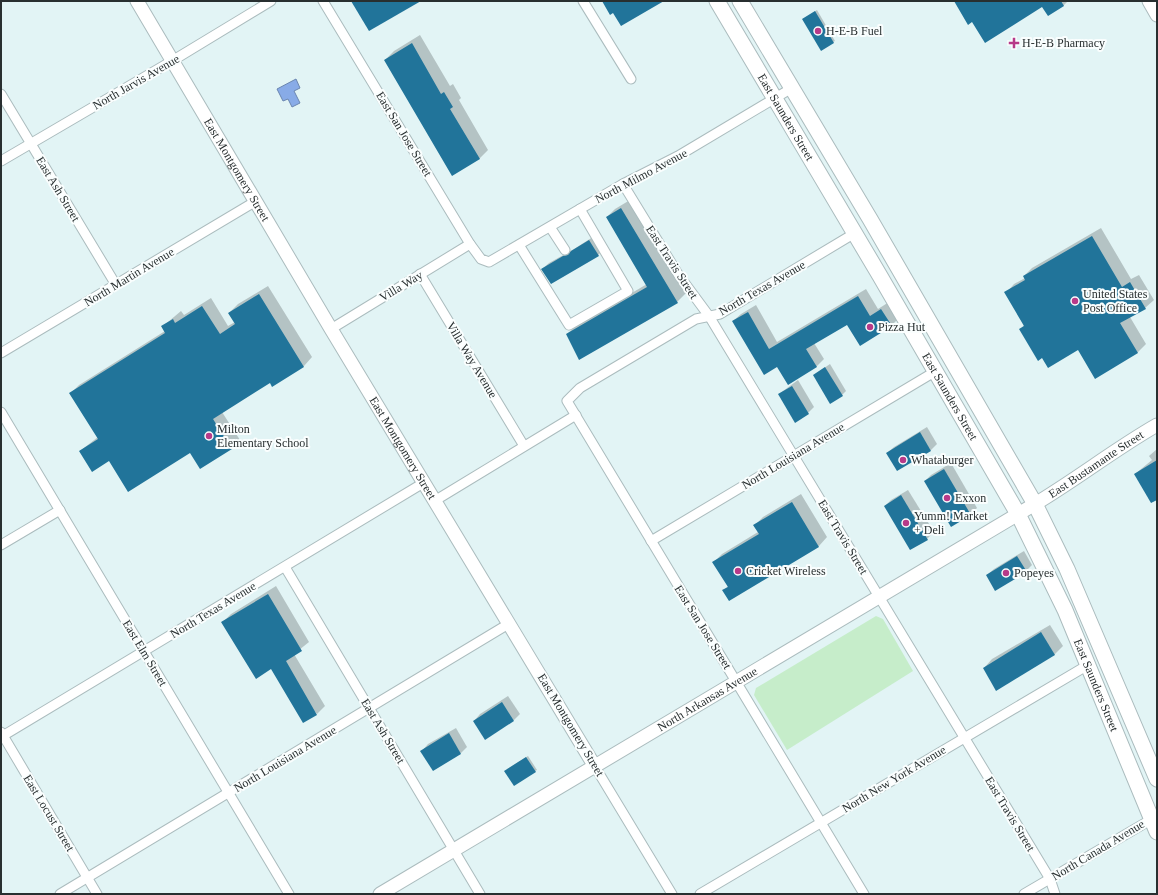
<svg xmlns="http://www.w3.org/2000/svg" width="1158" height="895" viewBox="0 0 1158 895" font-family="'Times New Roman',serif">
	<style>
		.green { fill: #c6edca }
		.water { fill: #88abe7; stroke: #6b86b0 }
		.shadow { fill: #0003 }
		.building { fill: #21749a }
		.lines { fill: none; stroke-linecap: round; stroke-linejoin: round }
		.street-casing { stroke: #abbcbe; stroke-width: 11 }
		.secondary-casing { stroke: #abbcbe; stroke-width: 15 }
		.primary-casing { stroke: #abbcbe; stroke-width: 17 }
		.street { stroke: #fff; stroke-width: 9 }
		.secondary { stroke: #fff; stroke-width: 13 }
		.primary { stroke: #fff; stroke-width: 15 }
		.poi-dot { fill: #b73a89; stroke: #fafefe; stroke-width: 1.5 }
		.labels { text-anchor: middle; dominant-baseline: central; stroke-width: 4; stroke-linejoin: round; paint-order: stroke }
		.poi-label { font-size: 12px; fill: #282f30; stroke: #fafefe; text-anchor: start }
		.street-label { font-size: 12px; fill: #282f30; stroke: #fafefe }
	</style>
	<rect width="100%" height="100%" fill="#e2f4f5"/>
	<polygon class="green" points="876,616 883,619 913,671 787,750 754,695 756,688"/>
	<polygon class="water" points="296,79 300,88 294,91 300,103 292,107 288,99 283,101 277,89"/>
	<g class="shadow">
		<polygon points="955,1 1068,1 1063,6 1043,6 972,21"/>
		<polygon points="817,10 835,41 833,42 803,19"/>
		<polygon points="420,35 450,86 453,84 461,98 459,100 488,150 479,159 385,60 394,51"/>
		<polygon points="630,200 686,293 677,302 567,334 576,326 647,284 607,217 615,209"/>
		<polygon points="1101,228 1131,279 1139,275 1154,300 1145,308 1130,317 1146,344 1137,353 1078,349 1021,329 1024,325 1006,293 1014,284 1025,278 1024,276 1032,268"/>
		<polygon points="596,235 604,249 598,255 542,269 549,263 574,249"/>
		<polygon points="268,286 312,357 304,366 272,385 270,382 222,412 240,440 231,448 109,459 80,451 98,437 71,393 79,385 165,331 162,327 181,311 184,315 211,298 228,326 235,322 229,313 238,304"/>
		<polygon points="866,289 878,309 889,302 899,318 891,326 848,324 814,343 824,359 816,367 778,365 733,321 741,314 756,305 777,342"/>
		<polygon points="830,364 846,391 842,395 814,375"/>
		<polygon points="798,380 814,407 808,413 779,394"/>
		<polygon points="927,427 937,444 931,450 887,453 894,447"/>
		<polygon points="1157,449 1157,499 1135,474 1152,460 1149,456"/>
		<polygon points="951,463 977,508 971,514 951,525 925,481 931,475"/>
		<polygon points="908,490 934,532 927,539 885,506 891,500"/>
		<polygon points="801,494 827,537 819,546 729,600 724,590 728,586 714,562 722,554 758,532 754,526 763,517"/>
		<polygon points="1024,551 1032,565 1026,571 987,575 994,569"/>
		<polygon points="276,586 309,642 294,654 325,706 317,714 272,668 223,622 231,614"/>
		<polygon points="1050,625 1063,646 1054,655 984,668 992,659"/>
		<polygon points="508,696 520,714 514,720 474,721 480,714"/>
		<polygon points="456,728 467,747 461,753 433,770 422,751 428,744"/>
		<polygon points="528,756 537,770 535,771 507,769"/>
	</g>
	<g class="building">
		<polygon points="351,1 421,1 369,31"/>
		<polygon points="602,1 664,1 621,26 613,13 610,15"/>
		<polygon points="954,1 1061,1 1064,6 1048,16 1042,7 985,43 972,22 968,25"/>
		<polygon points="815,11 834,43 821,51 802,19"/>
		<polygon points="412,43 441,94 444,92 453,107 450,109 480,159 452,176 384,60"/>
		<polygon points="621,208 678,303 579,360 566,334 647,287 606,217"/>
		<polygon points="1092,236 1122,287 1130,282 1146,309 1120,323 1138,353 1095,379 1078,350 1048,368 1042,358 1038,361 1019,329 1024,326 1004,292 1025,280 1023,276"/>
		<polygon points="589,240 599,256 551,284 541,269 563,256 568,255 571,251"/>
		<polygon points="259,294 304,367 272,387 270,383 213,419 232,449 200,469 190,453 128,492 109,461 92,472 79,451 98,439 69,393 165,333 161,326 173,319 175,323 202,306 220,334 235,324 228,313"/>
		<polygon points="858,296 870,316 881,309 892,326 860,346 847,325 806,349 817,367 788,385 777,367 764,375 732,321 748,312 769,349"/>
		<polygon points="825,367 843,396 830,404 813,375"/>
		<polygon points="792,386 809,414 795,423 778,394"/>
		<polygon points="920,432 931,451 897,471 886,453"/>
		<polygon points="1157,460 1157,500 1151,503 1134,474"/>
		<polygon points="944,469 971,515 951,527 924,481"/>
		<polygon points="901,495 928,540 910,550 884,506"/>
		<polygon points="792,502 819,547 729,601 722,590 728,587 712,562 759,534 753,525"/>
		<polygon points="1017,556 1027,572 995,591 986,575"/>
		<polygon points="268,594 302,651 286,661 317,715 303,723 271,669 256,679 221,622"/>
		<polygon points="1041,632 1055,655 996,691 983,668"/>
		<polygon points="502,702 514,721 485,740 473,721"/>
		<polygon points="449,733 461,754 433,771 420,751"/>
		<polygon points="526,757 536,772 514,786 504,771"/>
	</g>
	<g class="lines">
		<defs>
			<g id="street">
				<polyline points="323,1 470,244 481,259 489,262 623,184 678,156 792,88"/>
				<polyline points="583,1 631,79"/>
				<polyline points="1,94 116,285"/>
				<polyline points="1,161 172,61 271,1"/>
				<polyline points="623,184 678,274 709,316 1050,879 1055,894"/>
				<polyline points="550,227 565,250"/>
				<polyline points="855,233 720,314 696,319 580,388 567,401 864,894"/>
				<polyline points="519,245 569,325 628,291 580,209"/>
				<polyline points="420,274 524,446"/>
				<polyline points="331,329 470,244"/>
				<polyline points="1,353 256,201"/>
				<polyline points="1,412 289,894"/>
				<polyline points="436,500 576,415"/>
				<polyline points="651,541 936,371"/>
				<polyline points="1,545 60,510"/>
				<polyline points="285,567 480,894"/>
				<polyline points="1,732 97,894"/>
				<polyline points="1,737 425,482"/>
				<polyline points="594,765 672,894"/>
				<polyline points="60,894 510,623"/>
				<polyline points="700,894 1088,665"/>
				<polyline points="1024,894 1152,819"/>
			</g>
			<g id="secondary">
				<path id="s1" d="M137,1l194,328 263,436"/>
				<polyline points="1149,1 1157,15"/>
				<path id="s2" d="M380,894l655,-390c42,-25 80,-55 122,-79"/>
			</g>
			<g id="primary">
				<path id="s3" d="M717,1l163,275 138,238 47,96 92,222"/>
				<polyline points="740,1 870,219 1035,504 1067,569 1157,779"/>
			</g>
		</defs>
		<use href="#street" class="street-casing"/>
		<use href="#secondary" class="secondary-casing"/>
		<use href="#primary" class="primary-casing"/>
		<use href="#street" class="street"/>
		<use href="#secondary" class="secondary"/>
		<use href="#primary" class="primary"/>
	</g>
	<g class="poi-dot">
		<circle cx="818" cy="31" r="4"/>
		<path d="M1012 37h4v4h4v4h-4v4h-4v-4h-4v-4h4z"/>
		<circle cx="1075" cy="301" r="4"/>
		<circle cx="870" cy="327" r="4"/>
		<circle cx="209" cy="436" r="4"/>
		<circle cx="903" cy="460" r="4"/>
		<circle cx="947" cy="498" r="4"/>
		<circle cx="906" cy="523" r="4"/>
		<circle cx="738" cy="571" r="4"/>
		<circle cx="1006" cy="573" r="4"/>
	</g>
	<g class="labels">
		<g class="poi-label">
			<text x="826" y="31">H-E-B Fuel</text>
			<text x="1022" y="43">H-E-B Pharmacy</text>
			<text x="1083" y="294">United States<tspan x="1083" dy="14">Post Office</tspan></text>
			<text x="878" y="327">Pizza Hut</text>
			<text x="217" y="429">Milton<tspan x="217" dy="14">Elementary School</tspan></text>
			<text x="911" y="460">Whataburger</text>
			<text x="955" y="498">Exxon</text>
			<text x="914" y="516">Yumm! Market<tspan x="914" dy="14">+ Deli</tspan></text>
			<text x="746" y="571">Cricket Wireless</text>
			<text x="1014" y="573">Popeyes</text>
		</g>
		<g class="street-label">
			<text transform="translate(136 82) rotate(-30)">North Jarvis Avenue</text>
			<text stroke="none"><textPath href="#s3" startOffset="135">East Saunders Street</textPath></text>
			<text transform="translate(404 134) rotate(59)">East San Jose Street</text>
			<text stroke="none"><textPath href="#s1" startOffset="196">East Montgomery Street</textPath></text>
			<text transform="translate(641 176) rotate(-28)">North Milmo Avenue</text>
			<text transform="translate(58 189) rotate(59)">East Ash Street</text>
			<text transform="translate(672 262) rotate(57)">East Travis Street</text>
			<text transform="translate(129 277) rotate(-31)">North Martin Avenue</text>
			<text transform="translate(401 286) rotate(-31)">Villa Way</text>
			<text transform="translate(762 288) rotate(-30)">North Texas Avenue</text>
			<text transform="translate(472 360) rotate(59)">Villa Way Avenue</text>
			<text stroke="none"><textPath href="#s3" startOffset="459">East Saunders Street</textPath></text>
			<text stroke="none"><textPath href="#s1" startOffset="520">East Montgomery Street</textPath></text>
			<text transform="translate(793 456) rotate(-31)">North Louisiana Avenue</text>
			<text stroke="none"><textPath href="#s2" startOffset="835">East Bustamante Street</textPath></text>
			<text transform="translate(843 537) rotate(59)">East Travis Street</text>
			<text transform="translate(213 610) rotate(-31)">North Texas Avenue</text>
			<text transform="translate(703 627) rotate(58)">East San Jose Street</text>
			<text transform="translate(145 653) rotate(59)">East Elm Street</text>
			<text stroke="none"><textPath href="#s3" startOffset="783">East Saunders Street</textPath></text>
			<text stroke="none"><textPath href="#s2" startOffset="381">North Arkansas Avenue</textPath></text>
			<text transform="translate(571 725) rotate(59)">East Montgomery Street</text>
			<text transform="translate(383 731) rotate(59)">East Ash Street</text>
			<text transform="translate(285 759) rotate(-31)">North Louisiana Avenue</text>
			<text transform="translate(894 779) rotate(-31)">North New York Avenue</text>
			<text transform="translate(49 813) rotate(59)">East Locust Street</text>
			<text transform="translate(1010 814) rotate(59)">East Travis Street</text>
			<text transform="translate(1098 850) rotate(-31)">North Canada Avenue</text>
		</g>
	</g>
	<rect width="1158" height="895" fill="none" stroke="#282f30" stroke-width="4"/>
</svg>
